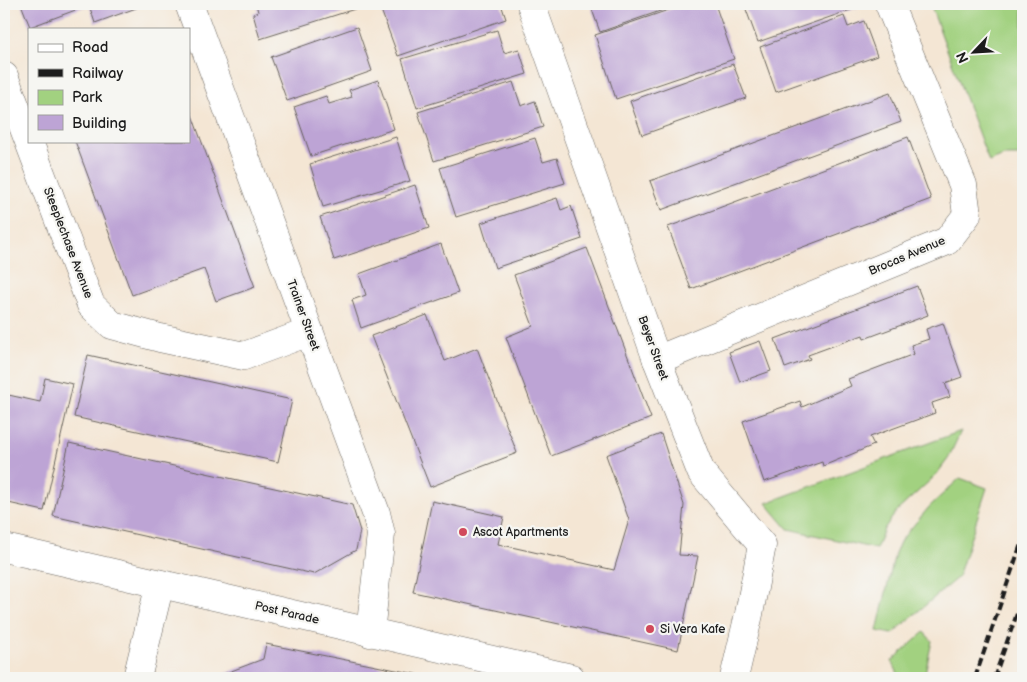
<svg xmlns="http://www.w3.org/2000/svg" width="1027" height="682" viewBox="0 0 1027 682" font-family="'Balsamiq Sans',sans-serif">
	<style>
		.green { fill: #a2d180; stroke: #5f764e }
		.building { fill: #bda4d5 }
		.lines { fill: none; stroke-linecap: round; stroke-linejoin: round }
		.street-casing { stroke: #68635c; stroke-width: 29 }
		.street { stroke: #fff; stroke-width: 28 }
		.rail { stroke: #1c1c1c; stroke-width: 4; stroke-dasharray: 8 4; stroke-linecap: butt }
		.poi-dot { fill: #d1495b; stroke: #f6f6f2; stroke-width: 2 }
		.labels { text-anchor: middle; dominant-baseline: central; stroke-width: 4.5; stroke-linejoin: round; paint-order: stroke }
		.street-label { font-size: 12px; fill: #1c1c1c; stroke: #f6f6f2 }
		.poi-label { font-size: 12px; fill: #1c1c1c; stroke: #f6f6f2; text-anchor: start }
	</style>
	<rect width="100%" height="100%" fill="#f6f6f2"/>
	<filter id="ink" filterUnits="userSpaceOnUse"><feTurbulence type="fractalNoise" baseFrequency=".02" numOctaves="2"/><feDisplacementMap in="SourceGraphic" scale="10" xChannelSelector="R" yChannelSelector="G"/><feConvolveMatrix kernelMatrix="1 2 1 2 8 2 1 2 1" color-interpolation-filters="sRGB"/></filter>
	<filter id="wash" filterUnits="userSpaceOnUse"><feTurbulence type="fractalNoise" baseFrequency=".0096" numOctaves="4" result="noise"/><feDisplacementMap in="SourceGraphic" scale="20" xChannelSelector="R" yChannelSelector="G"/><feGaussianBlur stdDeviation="1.12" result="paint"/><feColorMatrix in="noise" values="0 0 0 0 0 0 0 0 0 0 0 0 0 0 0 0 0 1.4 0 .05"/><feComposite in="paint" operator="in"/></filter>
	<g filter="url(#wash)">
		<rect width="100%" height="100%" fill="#f4e6d4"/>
		<g class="green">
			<polygon points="930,4 1023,4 1023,156 1004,156 989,162"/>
			<polygon points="961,431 948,459 936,475 897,511 884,529 876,549 788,529 766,503"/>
			<polygon points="960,478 987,488 958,577 892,634 877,631 895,553 901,540 930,506"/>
			<polygon points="924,632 932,641 924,678 900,678 892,661"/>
		</g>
		<g id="blocks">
			<g class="building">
				<polygon points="21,4 147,4 95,23 89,5 30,27"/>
				<polygon points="256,4 356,4 358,8 260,39 253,14 258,12"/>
				<polygon points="400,4 501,4 506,19 398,56 381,10"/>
				<polygon points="590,4 680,4 600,32"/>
				<polygon points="686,4 715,4 734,59 616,99 595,35"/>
				<polygon points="744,4 858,4 859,7 758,42"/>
				<polygon points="844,16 848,27 864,21 877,56 776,92 760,47"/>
				<polygon points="357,27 372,71 287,101 271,57"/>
				<polygon points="497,30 504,53 519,49 527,74 417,108 402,59"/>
				<polygon points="733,64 746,98 642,135 630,101"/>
				<polygon points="378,80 394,129 311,156 294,107 326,96 329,104 352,97 349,90"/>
				<polygon points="513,82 521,106 535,101 543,127 434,161 418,112"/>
				<polygon points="890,93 901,122 661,210 650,181"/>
				<polygon points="189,107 255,287 216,301 204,269 132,295 75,141 189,141"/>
				<polygon points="396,137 410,181 323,207 310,164"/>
				<polygon points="908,137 931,199 691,289 668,227"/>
				<polygon points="535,138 543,162 557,158 565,183 456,217 440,168"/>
				<polygon points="415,185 429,228 334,260 320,217"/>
				<polygon points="557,198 561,210 571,206 582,239 495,268 481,223"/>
				<polygon points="441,244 458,293 361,328 352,300 366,295 359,274"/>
				<polygon points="587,248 651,418 551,456 506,337 533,326 514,275"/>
				<polygon points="917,286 928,315 864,339 863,335 808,355 810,359 785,368 775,339"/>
				<polygon points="427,315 445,361 477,348 517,453 430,487 371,336"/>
				<polygon points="943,323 962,377 945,383 950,397 932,403 935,413 870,437 874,445 823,466 822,462 764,482 743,421 800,401 802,407 851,386 848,379 914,354 911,345 929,339 926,329"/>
				<polygon points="760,341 771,371 740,382 729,352"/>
				<polygon points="88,355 292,400 278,462 74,417"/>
				<polygon points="45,378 73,384 44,511 4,502 4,394 40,402"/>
				<polygon points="661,434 684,505 679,555 698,556 678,650 413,592 432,501 504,517 498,544 614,570 629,520 606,455"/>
				<polygon points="69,443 352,505 360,531 356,550 314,574 53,516"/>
				<polygon points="266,644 431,677 430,678 213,678 263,659"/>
			</g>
		</g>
	</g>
	<g filter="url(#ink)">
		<use href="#blocks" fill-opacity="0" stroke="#68635c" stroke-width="1"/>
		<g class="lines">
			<defs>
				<g id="street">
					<polyline points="189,4 376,513 381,534 370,633"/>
					<polyline points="531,4 657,360 701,472 762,545 749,614 734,678"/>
					<polyline points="4,76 91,305 112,325 160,338 244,356 309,332"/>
					<polyline points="657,360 947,241 967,215 963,185 889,4"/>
					<polyline points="4,548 571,678"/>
					<polyline points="137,678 160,584"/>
				</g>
			</defs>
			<use href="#street" class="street-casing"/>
			<use href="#street" class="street"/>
			<g class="rail">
				<polyline points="975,678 1023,538"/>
				<polyline points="994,678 1023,597"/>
			</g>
		</g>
	</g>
	<g class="poi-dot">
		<circle cx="463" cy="532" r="5"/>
		<circle cx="650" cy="629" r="5"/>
	</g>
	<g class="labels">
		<g class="street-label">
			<text transform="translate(68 243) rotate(69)">Steeplechase Avenue</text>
			<text transform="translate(907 256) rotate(-23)">Brocas Avenue</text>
			<text transform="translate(303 315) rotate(70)">Trainer Street</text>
			<text transform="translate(653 348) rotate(70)">Beyer Street</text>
			<text transform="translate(287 613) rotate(13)">Post Parade</text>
		</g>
		<g class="poi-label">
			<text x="473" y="532">Ascot Apartments</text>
			<text x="660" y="629">Si Vera Kafe</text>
		</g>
	</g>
	<rect width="1027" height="682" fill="none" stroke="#f6f6f2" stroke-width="20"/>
	<rect x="28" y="28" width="162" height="115" fill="#f6f6f2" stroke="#9f9f9c"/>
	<rect x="38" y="44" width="25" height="8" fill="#ffffff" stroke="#9f9f9c"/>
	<text x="72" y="52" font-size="15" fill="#1c1c1c">Road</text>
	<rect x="38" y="69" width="25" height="8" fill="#1c1c1c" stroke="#9f9f9c"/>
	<text x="72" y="78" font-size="15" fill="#1c1c1c">Railway</text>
	<rect x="38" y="90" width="25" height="15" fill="#a2d180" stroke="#9f9f9c"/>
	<text x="72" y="102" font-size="15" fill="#1c1c1c">Park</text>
	<rect x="38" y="115" width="25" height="15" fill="#bda4d5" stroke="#9f9f9c"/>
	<text x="72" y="128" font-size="15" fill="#1c1c1c">Building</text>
	<g transform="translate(974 52) rotate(245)" stroke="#f6f6f2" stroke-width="4" paint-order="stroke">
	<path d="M0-4L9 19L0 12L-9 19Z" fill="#1c1c1c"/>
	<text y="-8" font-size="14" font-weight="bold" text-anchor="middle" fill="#1c1c1c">N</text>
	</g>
</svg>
